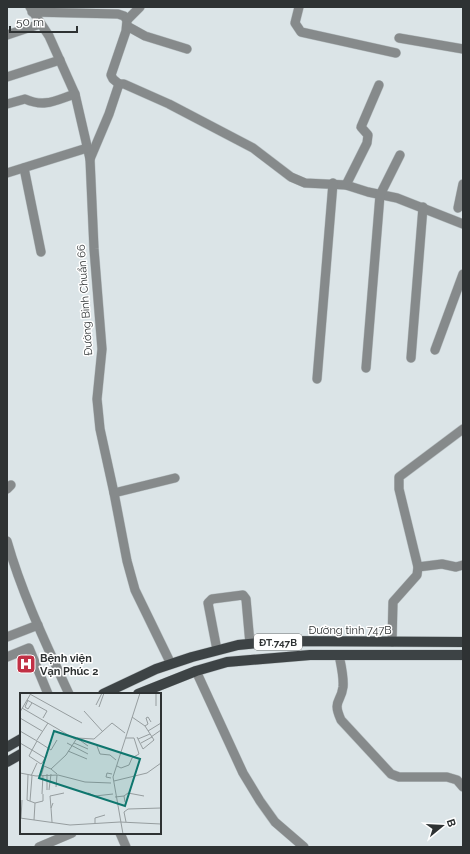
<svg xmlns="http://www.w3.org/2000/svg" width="470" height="854" viewBox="0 0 470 854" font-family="Raleway,sans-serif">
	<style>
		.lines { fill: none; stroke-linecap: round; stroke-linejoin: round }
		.minor-casing { stroke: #b8c0c3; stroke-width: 10 }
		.major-casing { stroke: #b8c0c3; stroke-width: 11 }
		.minor { stroke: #868a8b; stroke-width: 9 }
		.major { stroke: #3d4345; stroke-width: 10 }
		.labels { text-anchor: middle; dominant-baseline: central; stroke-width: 3; stroke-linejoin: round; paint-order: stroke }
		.shield { fill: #fff; stroke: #6d7070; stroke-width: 1 }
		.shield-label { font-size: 10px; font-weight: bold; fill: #2e3233 }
		.street-label { font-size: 11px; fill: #2e3233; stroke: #fff }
		.poi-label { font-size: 11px; font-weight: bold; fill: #2e3233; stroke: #fff; text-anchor: start }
		.inset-road { fill: none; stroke: #969d9f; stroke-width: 1 }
		.view { fill: #0f766e; fill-opacity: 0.15; stroke: #0f766e; stroke-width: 2 }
		.inset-edge { fill: none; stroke: #2e3233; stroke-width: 2 }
	</style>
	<rect width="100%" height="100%" fill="#dbe4e7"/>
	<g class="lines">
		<defs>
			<g id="minor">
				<polyline points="30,7 49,36 75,94 90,159 94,249 102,349 97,399 100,429 114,493 127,561 135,590 171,664"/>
				<polyline points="299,7 295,23 301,32 396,53"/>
				<polyline points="32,12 118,14 124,16 127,20 126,31 111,75 113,79 119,84"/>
				<polyline points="127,20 140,7"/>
				<polyline points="127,26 145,36 187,49"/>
				<polyline points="7,35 40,24"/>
				<polyline points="399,38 463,49"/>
				<polyline points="7,77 60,60"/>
				<path d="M7,104l18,-5c20,9 31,1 50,-5"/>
				<polyline points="90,159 109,114 119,84 124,84 169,104 253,148 291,177 305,183 346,185 368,192 397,198 463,224"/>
				<polyline points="24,168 41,252"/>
				<polyline points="7,173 87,148"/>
				<polyline points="346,185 367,143 368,135 361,127 379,85"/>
				<polyline points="458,208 463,184"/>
				<polyline points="435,350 463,274"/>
				<polyline points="411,358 423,207"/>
				<polyline points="366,368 380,195 400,155"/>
				<polyline points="317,379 333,183"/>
				<polyline points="7,489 11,485"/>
				<polyline points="114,493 175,478"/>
				<path d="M7,541c15,53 39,103 62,153"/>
				<polyline points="418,567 442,564 456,567 463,565"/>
				<polyline points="7,637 38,625"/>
				<polyline points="392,642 393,602 417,575 418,567 399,489 399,477 463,429"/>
				<polyline points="217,650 208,603 212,599 243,595 246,599 250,644"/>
				<path d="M339,655c2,10 5,22 4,32 -2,16 -11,13 -2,33l50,54 8,3h48l10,3 6,7"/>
				<polyline points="7,657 29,648 48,694"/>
				<polyline points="196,671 243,773 260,801 275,822 304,847"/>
				<polyline points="120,833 126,847"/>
				<polyline points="39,847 72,833"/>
			</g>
			<g id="major">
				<polyline points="103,694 156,669 192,657 238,645 279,641 463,642"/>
				<polyline points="138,694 196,671 227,662 310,655 463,655"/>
				<polyline points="7,747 21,739"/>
				<polyline points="7,762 21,754"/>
			</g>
		</defs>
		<use href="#minor" class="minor-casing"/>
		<use href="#major" class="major-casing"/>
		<use href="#minor" class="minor"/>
		<use href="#major" class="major"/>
	</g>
	<defs>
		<symbol id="hospital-square" viewBox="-11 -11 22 22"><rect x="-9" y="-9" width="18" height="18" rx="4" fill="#c13145" stroke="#fff"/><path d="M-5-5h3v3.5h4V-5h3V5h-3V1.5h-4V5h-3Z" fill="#fff"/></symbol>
	</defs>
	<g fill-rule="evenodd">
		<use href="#hospital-square" x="15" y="653" width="22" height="22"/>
	</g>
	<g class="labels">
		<rect class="shield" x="254" y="634" width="48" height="16" rx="3"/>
		<g class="shield-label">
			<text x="278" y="642">ĐT.747B</text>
		</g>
		<g class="street-label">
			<text transform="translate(85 300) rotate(-94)">Đường Bình Chuẩn 66</text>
			<text x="350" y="630">Đường tỉnh 747B</text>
		</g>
		<g class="poi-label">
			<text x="40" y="658">Bệnh viện<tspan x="40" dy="13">Vạn Phúc 2</tspan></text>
		</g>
	</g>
	<g transform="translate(20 693)">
		<rect width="141" height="141" fill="#dbe4e7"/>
		<path class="inset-road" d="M8,0l54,30M7,7l20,11 -4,7M8,7l-3,7 3,2 4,-6M76,12l6,-12M136,13v-13M79,14l5,-14M2,15l53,31M64,18l19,21M0,19l10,-17M112,24l13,9 9,14 -11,9 -6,-12M0,25l22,13M125,33l3,-2 -2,-6 2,-1 3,5M0,38l17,10 -5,9 -12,-7M128,38l13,-8M131,44l10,-7M57,45l17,1 18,-16 13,10M118,46l12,-5M17,47l11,-17M17,48l14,9 6,-10M47,50l21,11M54,50l14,6M121,50l11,-6M77,53l3,8 10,1 6,5M48,58l19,8M25,65l-13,-8 -3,6 12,8 1,-1 5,-8M97,73l4,2 8,-3 3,-7 7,-4 -5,-16h-8M0,80l16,3 22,-1 27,7 26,1M37,81l-6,-5 15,-14 11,-17 11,8M8,82l-1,25 8,3 -1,17M11,83l6,-13M21,83l3,-10 7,3M91,85l-5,-1 1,-4 5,1M94,88l33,-8 14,-10M36,94l1,-12M27,97v-16M29,97l2,-16M68,100l7,3 18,-2M22,101l1,-19M104,103l4,-3 16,3M95,104l9,-1 1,6M10,108l2,-25M15,110l8,-2v-7M31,115l-1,-12 14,-3M0,125l50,7 50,-3 41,2M1,125l1,-18M32,129l-1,-14 2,-5M106,129l-2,-10 4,-3 33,-1M75,130v-5l10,-3M103,141l-10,-57 27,-84"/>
		<path class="view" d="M34,38l86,28 -15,47 -86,-28z"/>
		<rect width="141" height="141" class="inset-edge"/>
	</g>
	<rect width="470" height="854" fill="none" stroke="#2e3233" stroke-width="16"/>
	<g transform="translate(442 826) rotate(72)" stroke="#ffffff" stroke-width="3" paint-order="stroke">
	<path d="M0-3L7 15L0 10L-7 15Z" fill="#2e3233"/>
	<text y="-6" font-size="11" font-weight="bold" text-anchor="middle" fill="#2e3233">B</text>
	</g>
	<path d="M10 26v6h67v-6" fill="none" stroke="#2e3233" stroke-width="2"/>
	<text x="16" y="26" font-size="12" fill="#2e3233" stroke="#ffffff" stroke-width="3" paint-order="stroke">50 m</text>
</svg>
